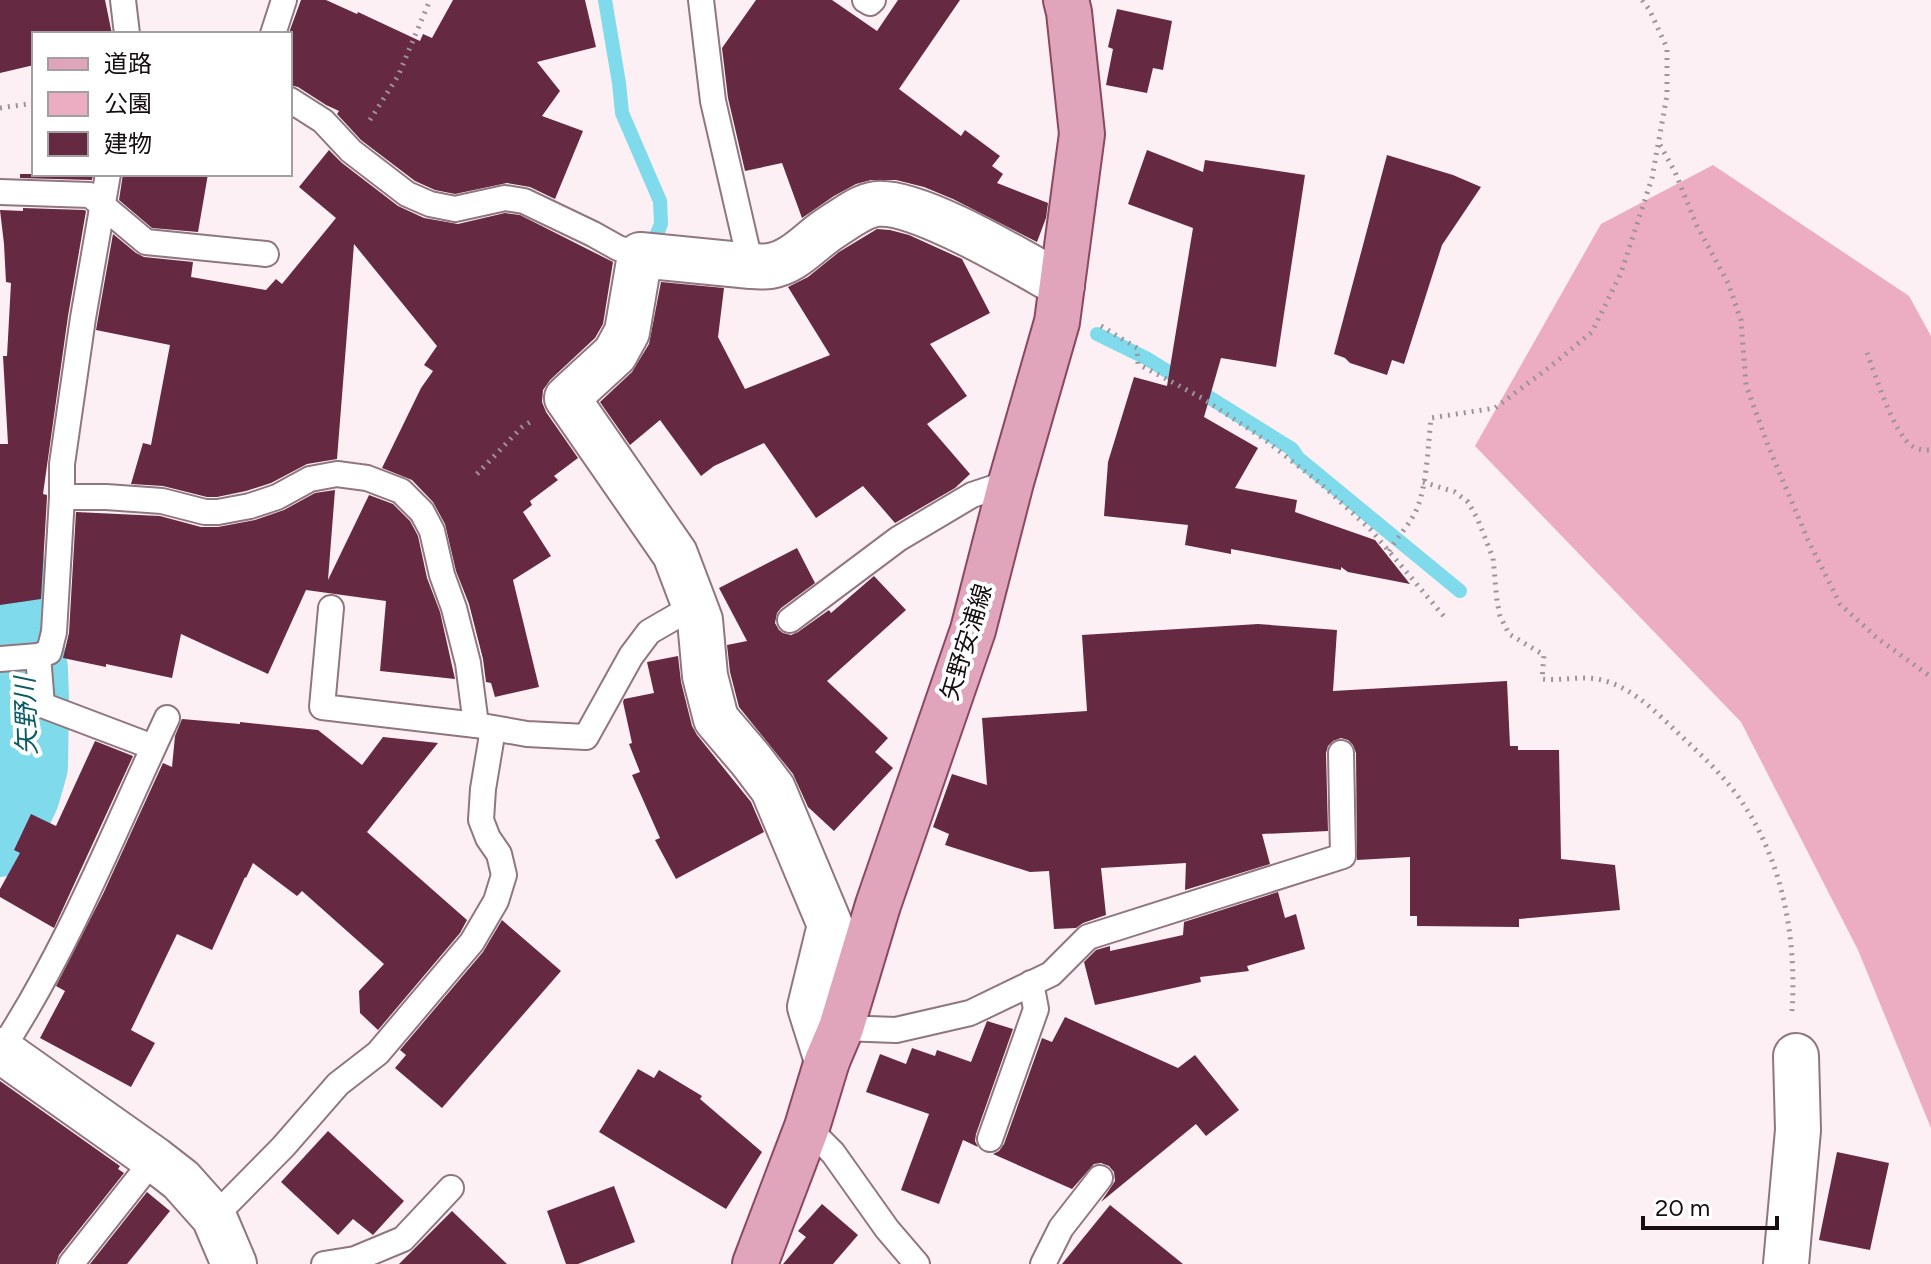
<svg xmlns="http://www.w3.org/2000/svg" width="1931" height="1264" viewBox="0 0 1931 1264" font-family="Figtree,'Noto Sans JP',sans-serif">
	<style>
		.green { fill: #ecacc2 }
		.lines { fill: none; stroke-linecap: round; stroke-linejoin: round }
		.stream { stroke: #7fdbec; stroke-width: 14 }
		.river { stroke: #7fdbec; stroke-width: 80 }
		.building { fill: #652942 }
		.service-casing { stroke: #90767e; stroke-width: 28 }
		.minor-casing { stroke: #90767e; stroke-width: 48 }
		.primary-casing { stroke: #8c4862; stroke-width: 48 }
		.path { stroke: #9e9397; stroke-width: 5; stroke-dasharray: 2 6; stroke-linecap: butt }
		.service { stroke: #fff; stroke-width: 24 }
		.minor { stroke: #fff; stroke-width: 44 }
		.primary { stroke: #e0a4bb; stroke-width: 44 }
		.labels { text-anchor: middle; dominant-baseline: central; stroke-width: 8; stroke-linejoin: round; paint-order: stroke }
		.street-label { font-size: 24px; fill: #170e11; stroke: #fff }
		.water-label { font-size: 26px; font-style: italic; fill: #095c67; stroke: #fff }
	</style>
	<rect width="100%" height="100%" fill="#fcf0f4"/>
	<polygon class="green" points="1713,165 1909,296 1931,336 1931,1128 1858,950 1741,722 1475,446 1601,224"/>
	<g class="lines">
		<g class="stream">
			<polyline points="605,0 619,83 622,113 660,201 661,224 651,248"/>
			<polyline points="1097,334 1146,358 1292,449 1298,458 1460,591"/>
		</g>
		<polyline class="river" points="0,497 4,565 15,599 28,670 29,699 28,766 20,794 0,837"/>
	</g>
	<g class="building">
		<polygon points="0,0 105,0 112,34 34,34 34,65 0,73"/>
		<polygon points="301,0 326,0 357,14 358,12 420,41 423,34 432,38 453,0 585,0 596,47 537,62 560,91 542,116 583,131 555,199 530,187 507,183 455,194 435,190 415,181 361,140 337,114 339,111 326,105 298,87 290,85 290,30"/>
		<polygon points="756,0 832,0 877,31 898,0 960,0 899,89 961,136 965,130 1000,156 992,166 1003,174 997,183 1048,203 1046,218 1037,242 953,199 924,187 896,180 871,180 856,184 834,196 802,218 782,163 745,171 728,98 722,48"/>
		<polygon points="1117,9 1172,21 1163,70 1153,68 1147,93 1106,85 1113,49 1108,47"/>
		<polygon points="329,150 342,163 398,206 424,218 458,224 505,213 520,215 613,262 603,324 595,338 550,380 543,390 542,402 546,412 578,458 554,476 558,480 530,501 532,505 523,512 551,556 513,580 539,687 495,697 491,683 486,682 483,659 469,604 456,571 445,524 433,502 412,480 382,468 421,388 433,371 424,365 437,346 354,244 337,459 307,464 271,483 246,491 217,497 207,497 163,486 131,484 143,443 151,445 170,345 96,330 113,234 136,253 144,257 193,262 191,277 266,290 276,279 282,284 336,218 299,187"/>
		<polygon points="1147,150 1203,172 1205,160 1305,175 1276,367 1221,358 1204,417 1258,448 1235,488 1297,500 1295,512 1375,540 1410,584 1348,572 1341,567 1341,570 1231,549 1231,554 1185,545 1188,525 1104,516 1108,462 1134,377 1167,386 1193,228 1128,204"/>
		<polygon points="1387,155 1453,175 1481,187 1442,245 1404,364 1392,360 1387,375 1350,363 1345,358 1334,354"/>
		<polygon points="20,174 93,174 92,180 20,178"/>
		<polygon points="123,174 208,174 198,232 152,228 119,200"/>
		<polygon points="23,208 84,210 86,211 68,316 43,494 47,495 47,497 41,599 0,605 0,444 8,444 3,356 7,356 11,283 6,282 4,244 0,210 23,211"/>
		<polygon points="877,229 890,230 909,235 962,259 990,313 930,344 967,396 927,424 970,474 955,488 895,523 863,486 816,518 764,443 714,466 701,476 660,420 630,445 600,402 632,372 649,344 661,282 724,288 718,337 745,389 830,355 788,287 808,277 839,252"/>
		<polygon points="335,490 328,580 369,495 393,504 410,521 418,536 427,578 440,612 455,679 380,671 386,601 306,590 268,674 181,634 172,678 106,664 106,667 63,658 69,633 76,512 160,516 201,527 218,527 255,520 284,510 315,493"/>
		<polygon points="797,548 815,583 781,608 777,613 775,623 779,630 783,633 791,635 798,632 829,610 831,613 874,576 906,610 827,681 888,738 875,752 893,768 834,831 808,807 793,774 739,707 730,672 727,645 747,641 719,588"/>
		<polygon points="1258,624 1337,630 1333,691 1507,681 1510,746 1518,746 1518,750 1559,750 1561,859 1615,865 1620,910 1519,919 1519,927 1417,926 1417,916 1410,916 1410,857 1357,860 1356,753 1353,745 1348,740 1341,738 1333,741 1328,746 1326,753 1328,831 1262,834 1270,864 1185,890 1186,863 1101,868 1106,915 1083,923 1076,928 1054,929 1049,871 1030,872 945,845 949,834 933,827 952,774 987,785 982,718 1087,711 1082,635"/>
		<polygon points="678,656 681,682 692,726 697,735 751,802 764,832 676,879 655,840 660,838 632,775 640,772 629,744 632,743 623,702 624,699 654,693 647,662"/>
		<polygon points="182,719 240,724 240,722 318,730 362,765 383,737 438,743 367,832 467,920 460,933 378,1030 360,1013 359,991 384,964 302,891 297,896 253,863 246,878 245,877 212,950 177,934 131,1030 155,1043 131,1087 40,1038 65,991 56,986 103,894 163,763 172,767 175,736"/>
		<polygon points="95,741 133,756 54,928 0,897 0,889 20,853 14,850 31,814 56,826"/>
		<polygon points="1278,892 1285,918 1296,914 1305,949 1247,966 1249,971 1200,977 1201,982 1095,1005 1084,962 1096,950 1110,946 1110,951 1183,935 1184,922"/>
		<polygon points="502,920 561,971 442,1108 395,1068 406,1055 400,1050 483,952"/>
		<polygon points="1065,1017 1178,1068 1195,1055 1239,1110 1206,1136 1196,1124 1101,1202 1115,1181 1114,1172 1109,1166 1101,1163 1094,1164 1072,1189 993,1154 999,1151 1004,1144 1042,1038 1052,1042"/>
		<polygon points="987,1021 1013,1029 976,1134 975,1141 978,1147 963,1140 939,1204 901,1190 929,1114 866,1092 880,1054 906,1064 912,1048 935,1056 937,1050 971,1062"/>
		<polygon points="638,1069 654,1078 659,1070 702,1096 700,1099 762,1152 726,1209 599,1132"/>
		<polygon points="0,1081 120,1166 118,1169 124,1173 59,1255 56,1264 0,1264"/>
		<polygon points="328,1131 404,1201 373,1235 353,1219 338,1235 281,1182"/>
		<polygon points="1837,1152 1889,1163 1870,1250 1819,1240"/>
		<polygon points="614,1186 635,1242 578,1264 566,1264 547,1211"/>
		<polygon points="147,1192 170,1211 127,1264 90,1264"/>
		<polygon points="822,1204 858,1235 833,1264 783,1264 806,1237 798,1231"/>
		<polygon points="1110,1205 1183,1264 1062,1264"/>
		<polygon points="452,1211 507,1264 399,1264"/>
	</g>
	<g class="lines">
		<defs>
			<g id="service">
				<polyline points="123,0 127,34"/>
				<polyline points="701,0 713,101 751,266"/>
				<polyline points="865,0 870,3 873,0"/>
				<polyline points="273,34 284,0"/>
				<polyline points="290,100 323,121 351,151 407,194 430,204 455,209 505,198 524,201 593,234 618,248 640,255"/>
				<polyline points="0,192 90,195 146,242 266,254"/>
				<polyline points="62,497 106,497 162,501 205,512 218,512 250,506 277,497 310,479 337,474 367,478 401,491 422,512 432,531 442,575 454,608 468,663 476,725"/>
				<polyline points="331,608 322,707 476,725 527,734 586,737 631,656 649,632 694,606"/>
				<polyline points="790,620 898,539 972,495 1011,482"/>
				<polyline points="38,656 42,705 153,747"/>
				<polyline points="0,659 38,656 49,652 54,632 62,497 62,464 83,318 108,174"/>
				<polyline points="841,1028 896,1030 970,1013 1051,974 1088,937 1343,856 1341,753"/>
				<path d="M0,1052c69,-105 114,-221 167,-334"/>
				<polyline points="807,1127 833,1153 887,1229 917,1264"/>
				<polyline points="990,1139 1036,1009 1031,983"/>
				<polyline points="214,1217 283,1147 338,1084 378,1053 472,942 496,901 504,875 499,854 488,838 481,820 483,789 493,729"/>
				<polyline points="71,1264 154,1159"/>
				<polyline points="324,1264 355,1259 403,1239 451,1188"/>
				<polyline points="1043,1264 1061,1228 1100,1178"/>
			</g>
			<g id="minor">
				<polyline points="0,1050 154,1159 181,1180 214,1217 234,1264"/>
				<path d="M827,1061l-17,-54 20,-82 -57,-136 -22,-29 -35,-41 -11,-43 -5,-56 -25,-66 -108,-156 48,-44 12,-22 13,-77 111,11c6,0 13,1 19,0 25,-4 41,-26 62,-39 13,-8 29,-21 44,-23 41,-5 146,59 186,81"/>
				<polyline points="1786,1264 1798,1130 1796,1056"/>
			</g>
			<polyline id="primary" points="755,1264 807,1127 827,1061 841,1028 878,905 973,630 1011,482 1057,322 1082,134 1069,12 1066,0"/>
		</defs>
		<use href="#service" class="service-casing"/>
		<use href="#minor" class="minor-casing"/>
		<use href="#primary" class="primary-casing"/>
		<g class="path">
			<polyline points="0,108 34,103"/>
			<polyline points="370,120 398,76 430,0"/>
			<polyline points="1660,145 1675,172 1696,224 1728,283 1741,320 1746,385 1769,448 1808,540 1840,604 1877,638 1931,677"/>
			<polyline points="1101,326 1137,348 1138,364 1202,398 1264,439 1321,484 1371,530 1447,620"/>
			<path d="M1867,353c9,23 26,80 45,93 6,4 12,4 19,4"/>
			<polyline points="477,474 522,427 530,422"/>
			<path d="M1423,482l32,10 13,10 10,18 15,38 4,43 3,15 9,18 35,21 -2,24c18,2 37,-3 55,0 33,6 58,32 81,54 21,20 42,39 59,62 45,61 60,142 55,216"/>
			<path d="M1389,551c8,-13 19,-25 26,-38 12,-24 13,-68 16,-95l64,-10 56,-42 41,-34 29,-59 31,-95 15,-83v-47l-18,-39 -7,-9"/>
		</g>
		<use href="#service" class="service"/>
		<use href="#minor" class="minor"/>
		<use href="#primary" class="primary"/>
	</g>
	<g class="labels">
		<g class="street-label">
			<text transform="translate(966 642) rotate(-73)">矢野安浦線</text>
		</g>
		<g class="water-label">
			<text transform="translate(26 716) rotate(-92)">矢野川</text>
		</g>
	</g>
	<rect x="32" y="32" width="260" height="144" fill="#ffffff" stroke="#a29fa0" stroke-width="2"/>
	<rect x="48" y="58" width="40" height="12" fill="#e0a4bb" stroke="#a29fa0" stroke-width="2"/>
	<text x="104" y="72" font-size="24" fill="#170e11">道路</text>
	<rect x="48" y="92" width="40" height="24" fill="#ecacc2" stroke="#a29fa0" stroke-width="2"/>
	<text x="104" y="112" font-size="24" fill="#170e11">公園</text>
	<rect x="48" y="132" width="40" height="24" fill="#652942" stroke="#a29fa0" stroke-width="2"/>
	<text x="104" y="152" font-size="24" fill="#170e11">建物</text>
	<path d="M1643 1216v12h134v-12" fill="none" stroke="#170e11" stroke-width="4"/>
	<text x="1655" y="1216" font-size="24" fill="#170e11" stroke="#ffffff" stroke-width="6" paint-order="stroke">20 m</text>
</svg>
